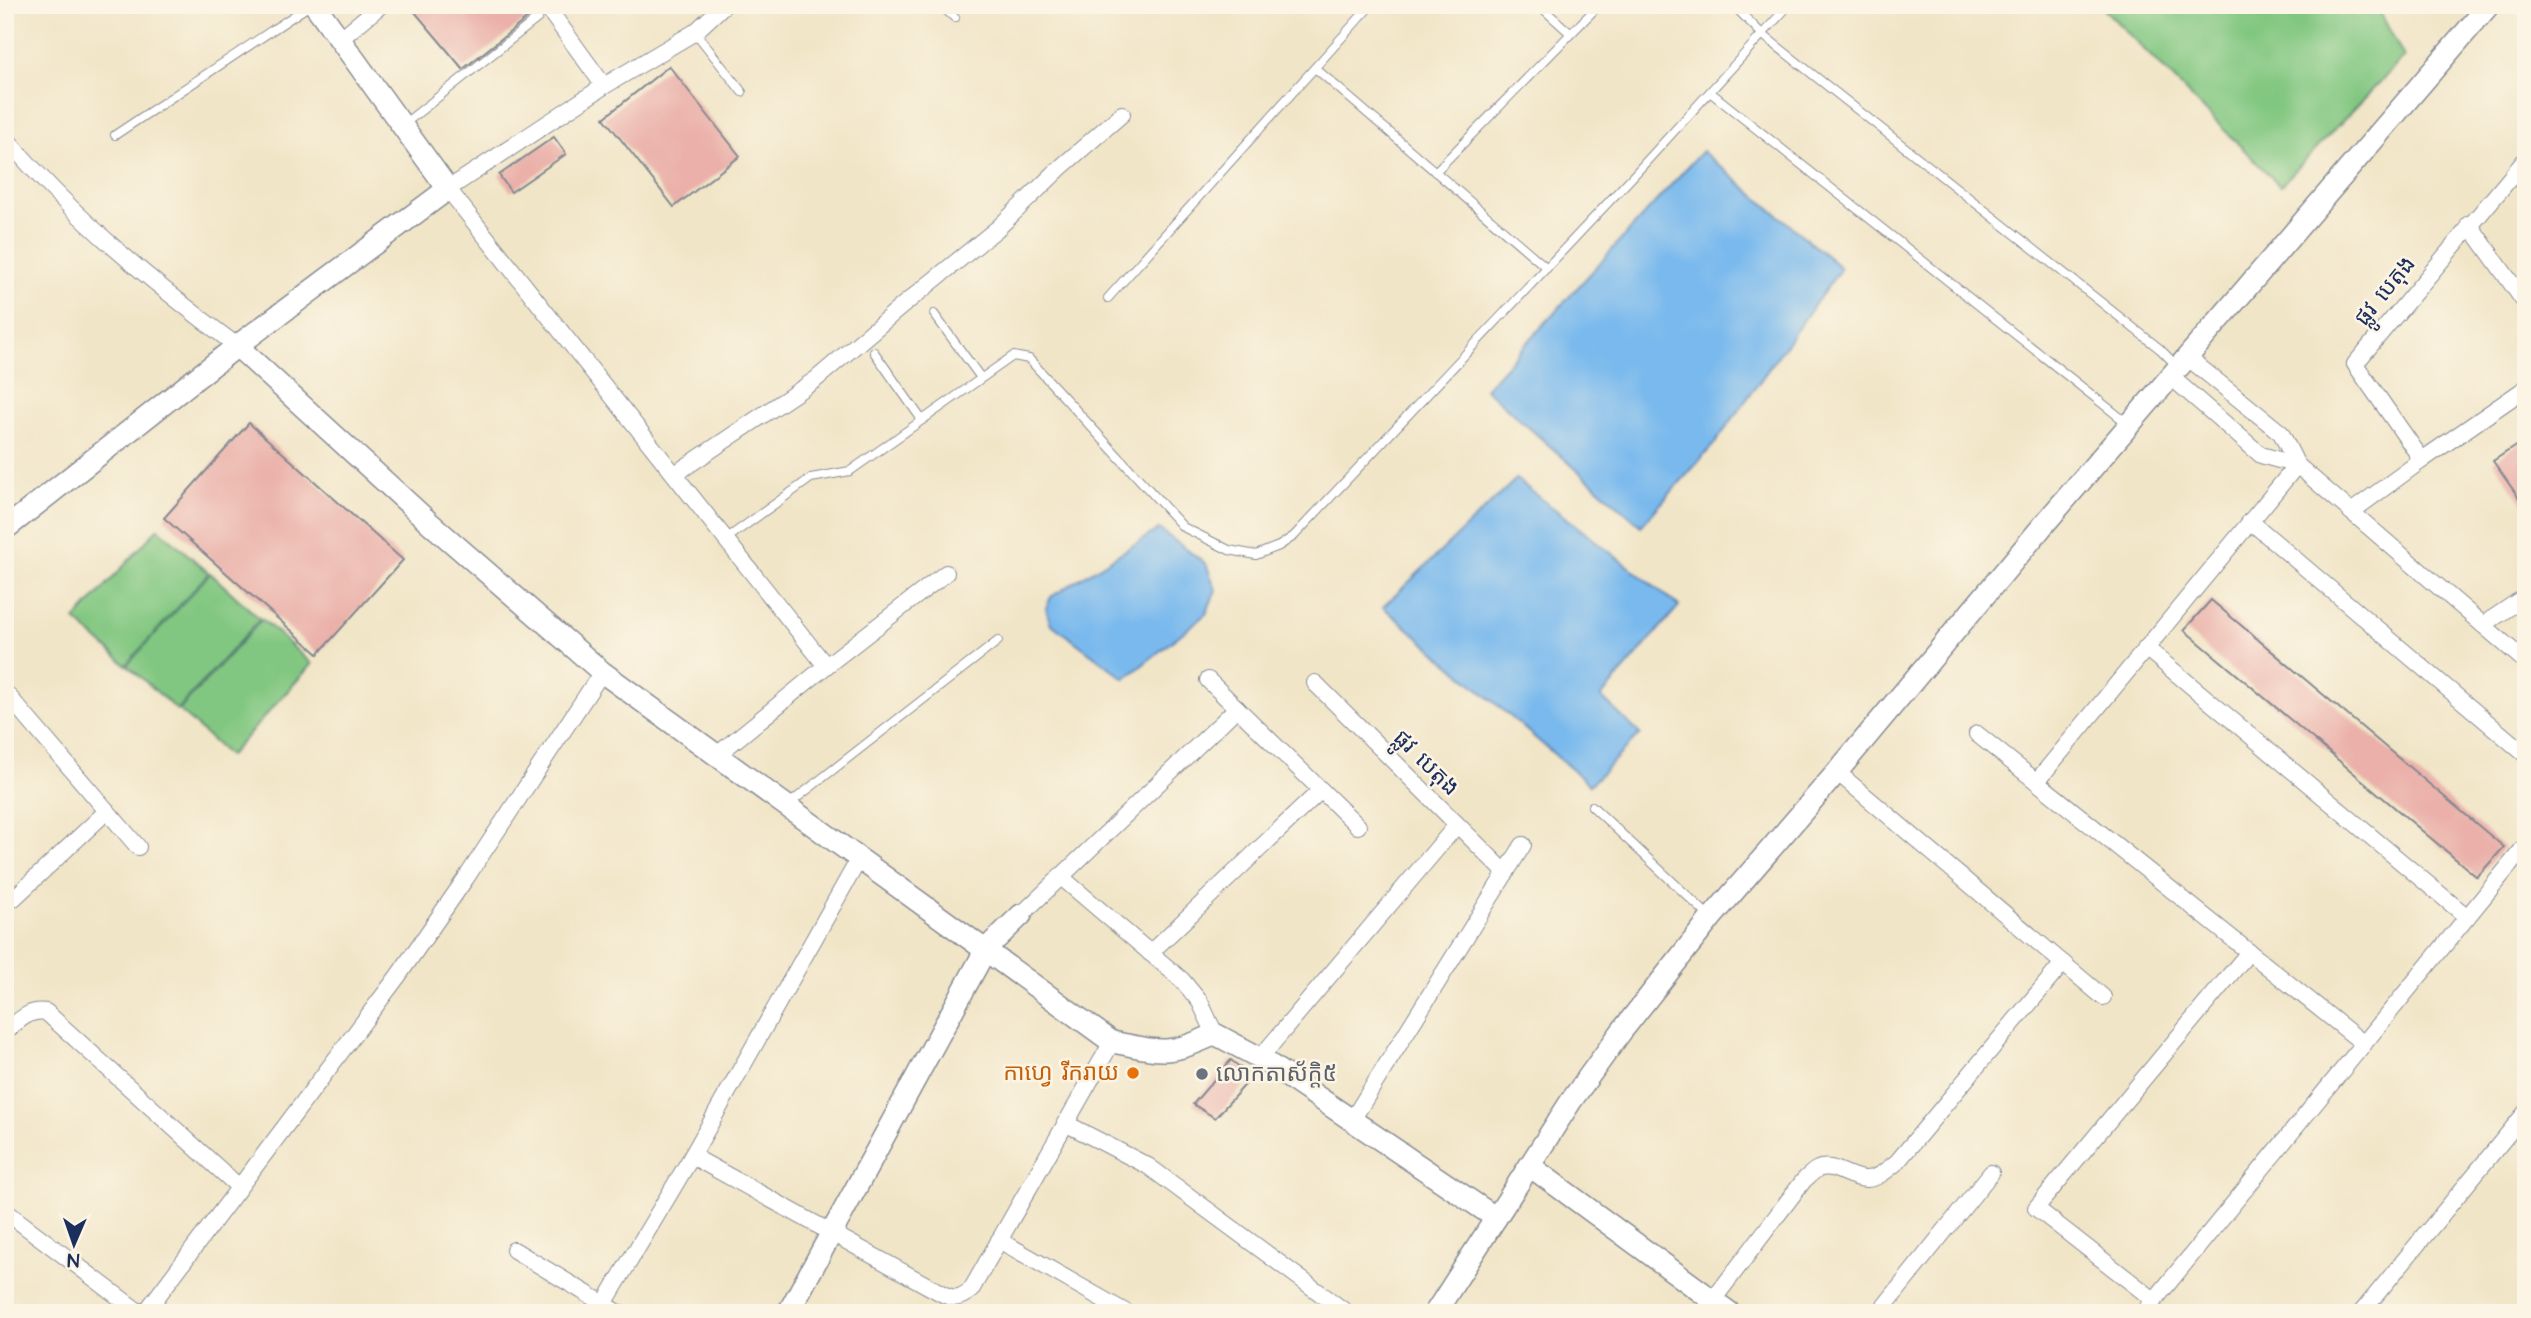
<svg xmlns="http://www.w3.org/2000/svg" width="2531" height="1318" viewBox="0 0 2531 1318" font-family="'Architects Daughter','Noto Sans Khmer',sans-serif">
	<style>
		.green { fill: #82c781; stroke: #4e7b70; stroke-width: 2 }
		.water { fill: #79b9ed; stroke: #4a74a6; stroke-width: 2 }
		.building { fill: #eab0a9 }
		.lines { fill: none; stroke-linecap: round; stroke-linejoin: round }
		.lane-casing { stroke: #868a92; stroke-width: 10 }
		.street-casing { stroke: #868a92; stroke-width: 18 }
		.secondary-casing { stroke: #868a92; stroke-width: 24 }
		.lane { stroke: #fff; stroke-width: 8 }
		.street { stroke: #fff; stroke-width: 16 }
		.secondary { stroke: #fff; stroke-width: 21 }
		.food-dot { fill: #e8710a; stroke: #fcf5e5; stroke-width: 2.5 }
		.worship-dot { fill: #6b7280; stroke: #fcf5e5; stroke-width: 2.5 }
		.labels { text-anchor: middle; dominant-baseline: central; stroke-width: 5; stroke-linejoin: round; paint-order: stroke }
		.street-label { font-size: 23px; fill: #1b2f5e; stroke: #fcf5e5 }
		.food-label { font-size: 23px; fill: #c56008; stroke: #fcf5e5; text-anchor: end }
		.worship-label { font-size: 23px; fill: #5b616d; stroke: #fcf5e5; text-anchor: start }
	</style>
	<rect width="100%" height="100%" fill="#fcf5e5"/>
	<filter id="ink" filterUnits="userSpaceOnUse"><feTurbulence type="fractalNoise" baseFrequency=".0143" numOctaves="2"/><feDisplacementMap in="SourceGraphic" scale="14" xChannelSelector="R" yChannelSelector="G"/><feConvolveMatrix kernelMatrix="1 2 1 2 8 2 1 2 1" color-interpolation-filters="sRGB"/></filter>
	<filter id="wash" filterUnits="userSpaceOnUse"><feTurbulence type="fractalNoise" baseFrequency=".00686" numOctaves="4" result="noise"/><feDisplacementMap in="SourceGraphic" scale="28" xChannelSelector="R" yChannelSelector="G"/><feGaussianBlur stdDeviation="1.57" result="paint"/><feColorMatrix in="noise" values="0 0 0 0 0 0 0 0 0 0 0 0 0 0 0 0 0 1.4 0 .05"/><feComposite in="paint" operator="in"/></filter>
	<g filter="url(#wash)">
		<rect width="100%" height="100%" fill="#f1e5c7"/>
		<g class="green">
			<polygon points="2100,5 2376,5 2404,57 2280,186"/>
			<polygon points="158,528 209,573 126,665 75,620"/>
			<polygon points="210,573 260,619 177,710 127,665"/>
			<polygon points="262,619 312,664 229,756 179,710"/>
		</g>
		<g class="water">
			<polygon points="1702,151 1841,268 1716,442 1641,526 1485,389"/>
			<polygon points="1516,479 1679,606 1601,697 1640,734 1590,785 1383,607"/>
			<polygon points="1159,529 1206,564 1216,590 1206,614 1125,679 1050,623 1046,608 1051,597"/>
		</g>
		<g id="blocks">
			<g class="building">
				<polygon points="409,5 540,5 539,12 534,13 463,69"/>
				<polygon points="669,66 740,156 674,207 604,118"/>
				<polygon points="554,137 566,154 511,192 499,175"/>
				<polygon points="249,423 403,560 318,654 164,518"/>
				<polygon points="2526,439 2526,508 2493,461"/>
				<polygon points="2211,600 2504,847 2477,877 2184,630"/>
				<polygon points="1231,1060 1252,1077 1215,1118 1193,1104"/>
			</g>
		</g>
	</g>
	<g filter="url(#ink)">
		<use href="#blocks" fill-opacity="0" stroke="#868a92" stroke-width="2"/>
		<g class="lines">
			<defs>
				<g id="lane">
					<polyline points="940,5 955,18"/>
					<polyline points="1539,5 1570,33"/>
					<polyline points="1733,5 1763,35 2160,349 2178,367"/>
					<polyline points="695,32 742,92"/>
					<polyline points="1315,68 1547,268"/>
					<polyline points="1710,92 2127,423"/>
					<polyline points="404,124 538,18"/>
					<polyline points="115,135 310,5"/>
					<polyline points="1435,172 1599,5"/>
					<polyline points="1108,298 1371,5"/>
					<polyline points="934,314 981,378"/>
					<polyline points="874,352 922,420"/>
					<polyline points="726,539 811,478 850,471 1013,356 1029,359 1183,527 1229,550 1256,555 1279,546 1294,536 1634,175 1789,5"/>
					<polyline points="789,804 998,641"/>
					<polyline points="1592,806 1711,918"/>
				</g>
				<g id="street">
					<polyline points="549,10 604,86"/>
					<polyline points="340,39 381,5"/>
					<path d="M5,137c68,81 148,146 232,209"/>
					<polyline points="2469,224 2526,304"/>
					<polyline points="2187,357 2281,433 2297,465 2526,662"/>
					<polyline points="2170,376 2261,455 2297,465"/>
					<polyline points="2422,460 2355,364 2526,159"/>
					<polyline points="675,474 815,380 902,306 998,228 1060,168 1122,114"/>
					<polyline points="2351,512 2422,460 2526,388"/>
					<polyline points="2250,521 2526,755"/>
					<polyline points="2483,625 2526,596"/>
					<polyline points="2146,648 2467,917"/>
					<polyline points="826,666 946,573"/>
					<polyline points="1208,680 1358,826"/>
					<polyline points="1315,683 1506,873"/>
					<polyline points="5,692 138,847"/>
					<polyline points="1977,734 2364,1044"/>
					<polyline points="717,755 826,666 448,189 604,86 695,32 724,5"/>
					<polyline points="1837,772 2103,997"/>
					<polyline points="2037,781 2297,465"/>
					<polyline points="1060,876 1182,980 1200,1002 1215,1034"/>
					<polyline points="5,899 13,899 107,811"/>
					<polyline points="1021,915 1237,708"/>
					<polyline points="1150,953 1321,790"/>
					<path d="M5,1032c14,-11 23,-23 41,-20l193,175"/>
					<polyline points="1260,1058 1456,826"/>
					<polyline points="1352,1120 1523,845"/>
					<polyline points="1065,1123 1148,1166 1347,1313"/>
					<path d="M692,1156l249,137c13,7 18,6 30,-3l141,-248"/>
					<polyline points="5,1211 140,1313"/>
					<polyline points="999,1240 1127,1313"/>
					<polyline points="514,1250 619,1313"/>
					<path d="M1713,1300l91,-120c4,-3 9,-9 14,-11 15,-7 32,11 49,10 12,-1 21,-10 30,-17l166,-199"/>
					<polyline points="2154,1300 2036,1208 2249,952"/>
					<polyline points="604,1304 692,1156 859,859"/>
					<polyline points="145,1313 398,976 466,878 602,672"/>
					<polyline points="1879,1313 1991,1173"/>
					<polyline points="2144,1313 2526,845"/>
					<polyline points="2361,1313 2526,1112"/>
				</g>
				<g id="secondary">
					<path d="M237,346l194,178 171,148 510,370c48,9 56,15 103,-8l45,24 236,160"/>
					<polyline points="5,529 237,346 448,189 315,5"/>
					<polyline points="1530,1166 1730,1313"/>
					<polyline points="788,1313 986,949 1021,915"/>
					<polyline points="1435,1313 1571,1101 1621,1032 1711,918 1837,772 2046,522 2489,5"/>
				</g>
			</defs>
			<use href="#lane" class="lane-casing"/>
			<use href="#street" class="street-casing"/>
			<use href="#secondary" class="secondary-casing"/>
			<use href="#lane" class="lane"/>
			<use href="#street" class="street"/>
			<use href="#secondary" class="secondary"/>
		</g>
	</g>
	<circle class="food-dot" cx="1133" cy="1073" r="7"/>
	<circle class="worship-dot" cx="1202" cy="1074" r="7"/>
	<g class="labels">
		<g class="street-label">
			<text transform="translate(2385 291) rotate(-51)">ផ្លូវ បេតុង</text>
			<text transform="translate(1426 763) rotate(45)">ផ្លូវ បេតុង</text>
		</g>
		<g class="food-label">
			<text x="1119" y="1073">កាហ្វេ រីករាយ</text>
		</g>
		<g class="worship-label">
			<text x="1216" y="1074">លោកតាស័ក្តិ៥</text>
		</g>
	</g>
	<rect width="2531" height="1318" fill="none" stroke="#fcf5e5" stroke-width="28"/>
	<g transform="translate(74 1244) rotate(182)" stroke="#fcf5e5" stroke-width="5" paint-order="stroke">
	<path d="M0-5L12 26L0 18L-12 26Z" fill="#1b2f5e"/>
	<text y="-10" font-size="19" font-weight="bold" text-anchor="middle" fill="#1b2f5e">N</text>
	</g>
</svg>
